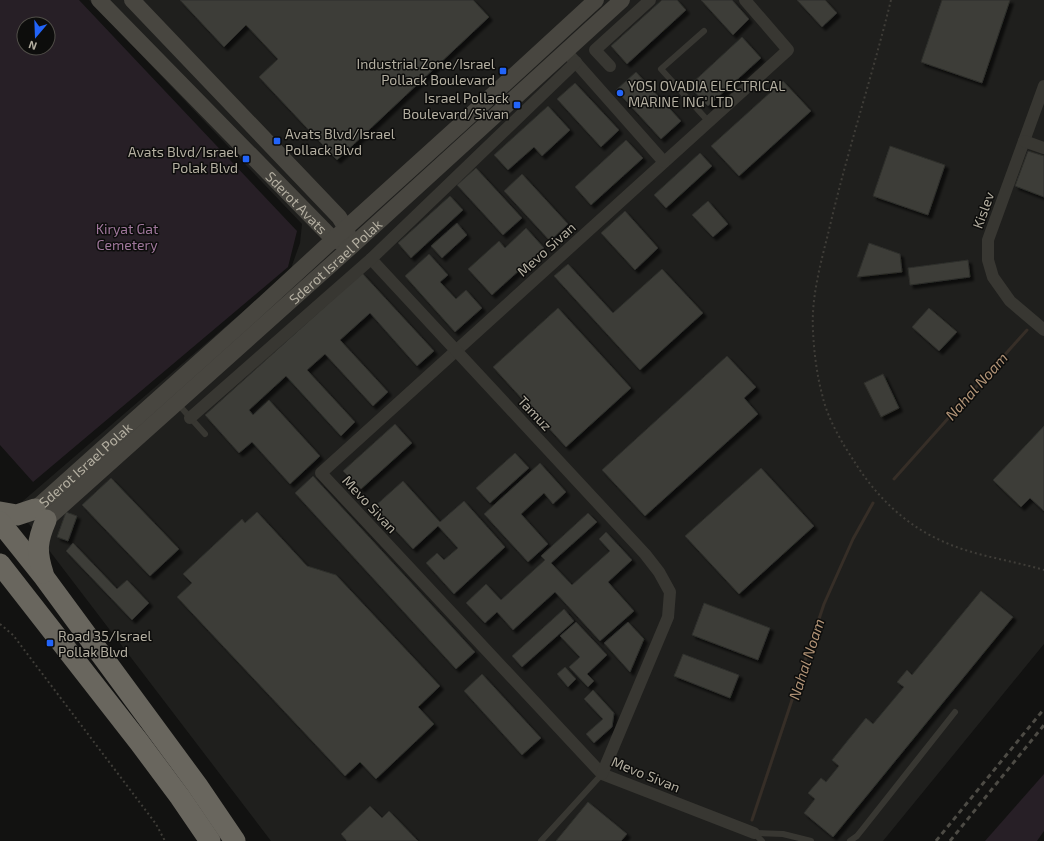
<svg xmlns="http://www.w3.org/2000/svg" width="1044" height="841" viewBox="0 0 1044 841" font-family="'Exo 2',sans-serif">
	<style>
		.built { fill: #1f1f1d }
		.green { fill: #271f26; fill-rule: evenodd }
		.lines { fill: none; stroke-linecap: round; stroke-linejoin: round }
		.stream { stroke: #362e27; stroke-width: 3 }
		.building { fill: #3d3d38; stroke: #2e2f2b; filter: url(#shadow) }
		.path { stroke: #3f3d38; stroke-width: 2; stroke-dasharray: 2 3; stroke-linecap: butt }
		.lane { stroke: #383732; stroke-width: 6 }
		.street { stroke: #383732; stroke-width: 12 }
		.secondary { stroke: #484640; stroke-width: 16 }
		.highway { stroke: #69665e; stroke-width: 21 }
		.rail { stroke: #4d4b45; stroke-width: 3; stroke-dasharray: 5 4; stroke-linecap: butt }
		.poi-dot { fill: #2264f9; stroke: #0d0d0c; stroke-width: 1.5 }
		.labels { text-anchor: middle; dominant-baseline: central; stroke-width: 3; stroke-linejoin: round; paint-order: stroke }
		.poi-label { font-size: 14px; fill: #b4afa1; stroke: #0d0d0c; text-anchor: end }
		.street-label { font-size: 14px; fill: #b4afa1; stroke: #0d0d0c }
		.park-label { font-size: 14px; fill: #a0779c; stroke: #0d0d0c }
		.water-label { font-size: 15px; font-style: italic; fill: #b19376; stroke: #0d0d0c }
	</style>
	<defs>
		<filter id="shadow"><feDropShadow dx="3.5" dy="3.5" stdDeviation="1" flood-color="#0009"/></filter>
	</defs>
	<rect width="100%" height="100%" fill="#121211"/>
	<polygon class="built" points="89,0 1044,0 1044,644 883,841 271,841 16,507 290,271 300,243 302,224"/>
	<g class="green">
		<path d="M0,0h79l218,231 -9,36 -255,215 -33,-37zM24,24h24v24h-24z"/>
		<polygon points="1044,774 1044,831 1037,841 985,841"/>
	</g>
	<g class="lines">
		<g class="stream">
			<polyline points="894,479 1027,330"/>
			<polyline points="752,820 824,604 853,539 873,503"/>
		</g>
	</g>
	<g class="building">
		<polygon points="180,0 473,0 489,17 337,160 259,77 278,59 246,25 224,47"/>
		<polygon points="662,0 677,0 686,10 627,64 611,46"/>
		<polygon points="701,0 732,0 749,19 733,35"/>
		<polygon points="797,0 825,0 837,13 822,27"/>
		<polygon points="942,0 1010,0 982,83 921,62"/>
		<polygon points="742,37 761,58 708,106 689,86"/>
		<polygon points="636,72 681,121 661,139 616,90"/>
		<polygon points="783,81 811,111 739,176 711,146"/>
		<polygon points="575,83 619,130 601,147 557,99"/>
		<polygon points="548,106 570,130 542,156 534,147 508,170 494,155"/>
		<polygon points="626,140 643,158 591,205 575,187"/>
		<polygon points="890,146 945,165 928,215 873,196"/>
		<polygon points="1028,151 1044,156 1044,197 1015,186"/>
		<polygon points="700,153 712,166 666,208 654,195"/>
		<polygon points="476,168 522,218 503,235 457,185"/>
		<polygon points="522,174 568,224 550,241 504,191"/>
		<polygon points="450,196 463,210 411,258 398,243"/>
		<polygon points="708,201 728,224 713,237 692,215"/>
		<polygon points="625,211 658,248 635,270 601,233"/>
		<polygon points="457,223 467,235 442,258 431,246"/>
		<polygon points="526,228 544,248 492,295 468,269 499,241 505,248"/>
		<polygon points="869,243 900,254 902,272 857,277"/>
		<polygon points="429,254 448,275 440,282 456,299 466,290 482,308 455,332 405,276"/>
		<polygon points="968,260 970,277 910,285 908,268"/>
		<polygon points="568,264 613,313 662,269 703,313 640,370 554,276"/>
		<polygon points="362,273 434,351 417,366 370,313 340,340 388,392 373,406 325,354 307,370 355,422 341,436 286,376 249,410 253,415 269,400 320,456 290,484 252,442 239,453 205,415"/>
		<polygon points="558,308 631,388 566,447 493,367"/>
		<polygon points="929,308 957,332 939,351 912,327"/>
		<polygon points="727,356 756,387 744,398 758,414 645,516 602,470"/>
		<polygon points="883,374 899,408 881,417 864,383"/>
		<polygon points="395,424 412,443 361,489 343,471"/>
		<polygon points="1044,426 1044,511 1030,498 1021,507 993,480"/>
		<polygon points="515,453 529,468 490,503 476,488"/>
		<polygon points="540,463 566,492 553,504 544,493 521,514 548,544 528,562 484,514"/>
		<polygon points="761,468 814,526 739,594 685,536"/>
		<polygon points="313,476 475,652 456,669 295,493"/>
		<polygon points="111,478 179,549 150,576 82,505"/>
		<polygon points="403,481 440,522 464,501 505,547 454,594 426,563 437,553 444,560 458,548 438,526 413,549 374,507"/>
		<polygon points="66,512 77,516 68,541 57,537"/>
		<polygon points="257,512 307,566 336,575 440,686 418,707 434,724 376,779 360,762 345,776 177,597 192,583 183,574 242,519 245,523"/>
		<polygon points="588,513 597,522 551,563 572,585 610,551 599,539 606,532 632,560 608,582 634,611 600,641 555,592 513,630 497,612 485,623 466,603 486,584 501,600 545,560 541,556"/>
		<polygon points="73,543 117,589 127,580 149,603 132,620 66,551"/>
		<polygon points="981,591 1013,617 833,837 804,813 815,799 808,793 821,778 826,782 839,766 832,760 866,718 873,724 904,687 897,682 907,670 912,675"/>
		<polygon points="704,603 770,628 758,660 692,635"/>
		<polygon points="564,609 574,621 522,667 512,656"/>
		<polygon points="576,622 607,655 587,674 594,681 588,687 569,667 580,657 560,636"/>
		<polygon points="628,622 644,639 630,672 604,643"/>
		<polygon points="683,654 739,675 730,698 674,676"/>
		<polygon points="565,667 576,679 568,687 557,674"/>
		<polygon points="482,674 541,738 522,755 464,691"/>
		<polygon points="593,690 614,713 612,727 594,743 586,734 603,719 584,699"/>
		<polygon points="588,802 627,834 621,841 556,841"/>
		<polygon points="370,806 382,818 389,811 418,841 347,841 341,834"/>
	</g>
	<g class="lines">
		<g class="path">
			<path d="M891,0c-19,77 -44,152 -62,230 -8,32 -18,67 -16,101 1,22 4,45 10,67 5,21 19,45 31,63 21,34 51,64 88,80 32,15 68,19 102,29"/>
			<polyline points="0,624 13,635 156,824 165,841"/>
		</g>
		<g class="lane">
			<polyline points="704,31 661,69 709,122"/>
			<polyline points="178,404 205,434"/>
			<polyline points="754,833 783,834 811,841"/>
			<polyline points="754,833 762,841"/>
			<polyline points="541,841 602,774"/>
			<polyline points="850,841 857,836 865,826 955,712"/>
		</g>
		<g class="street">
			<polyline points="745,0 788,50 321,473 602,774 754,833"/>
			<polyline points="571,57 664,162"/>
			<polyline points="610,66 595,50 650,0"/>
			<polyline points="1044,86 988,240 988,260 993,277 1010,301 1044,330"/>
			<polyline points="1024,141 1044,148"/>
			<polyline points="371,259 645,554 659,572 670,592 668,617 602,774"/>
			<polyline points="190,418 371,259 576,62"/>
		</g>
		<g class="secondary">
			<path id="s1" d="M99,0l235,240 10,3"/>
			<polyline points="132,0 339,217 346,228 349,237"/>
			<path id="s2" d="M35,509l212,-190 99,-91 116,-105 134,-123"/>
			<path id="s3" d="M46,520l306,-274 270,-246"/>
		</g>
		<g class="highway">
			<polyline points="0,512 17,515 35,509"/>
			<polyline points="0,522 44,577 197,785 235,841"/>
			<polyline points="0,564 139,742 180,797 210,841"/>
			<path d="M43,573c-7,-22 -6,-32 3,-53"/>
		</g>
		<g class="rail">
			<polyline points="936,841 1044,709"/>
			<polyline points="950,841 1044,725"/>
		</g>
	</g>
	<g class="poi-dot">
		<rect x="499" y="67" width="8" height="8" rx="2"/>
		<circle cx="620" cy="93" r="4"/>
		<rect x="513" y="101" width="8" height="8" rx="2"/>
		<rect x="273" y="137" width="8" height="8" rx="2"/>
		<rect x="242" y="155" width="8" height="8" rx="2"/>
		<rect x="46" y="639" width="8" height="8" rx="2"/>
	</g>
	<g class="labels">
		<g class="poi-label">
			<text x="495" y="63">Industrial Zone/Israel<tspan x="495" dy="16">Pollack Boulevard</tspan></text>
			<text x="628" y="85" text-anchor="start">YOSI OVADIA ELECTRICAL<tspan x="628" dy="16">MARINE ING' LTD</tspan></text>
			<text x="509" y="97">Israel Pollack<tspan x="509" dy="16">Boulevard/Sivan</tspan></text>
			<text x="285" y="133" text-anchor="start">Avats Blvd/Israel<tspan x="285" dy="16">Pollack Blvd</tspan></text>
			<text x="238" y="151">Avats Blvd/Israel<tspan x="238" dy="16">Polak Blvd</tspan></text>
			<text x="58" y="635" text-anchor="start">Road 35/Israel<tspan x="58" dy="16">Pollak Blvd</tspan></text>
		</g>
		<g class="street-label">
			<text stroke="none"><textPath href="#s1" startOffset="283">Sderot Avats</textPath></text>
			<text transform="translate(983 210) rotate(-70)">Kislev</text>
			<text transform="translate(546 249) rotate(-42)">Mevo Sivan</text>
			<text stroke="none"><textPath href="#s3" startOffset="388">Sderot Israel Polak</textPath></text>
			<text transform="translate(535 413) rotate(47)">Tamuz</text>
			<text stroke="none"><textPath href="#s2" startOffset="67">Sderot Israel Polak</textPath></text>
			<text transform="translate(370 504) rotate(47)">Mevo Sivan</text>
			<text transform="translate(646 774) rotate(22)">Mevo Sivan</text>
		</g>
		<g class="park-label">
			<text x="127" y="228">Kiryat Gat<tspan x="127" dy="16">Cemetery</tspan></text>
		</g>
		<g class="water-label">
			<text transform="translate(976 386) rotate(-48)">Nahal Noam</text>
			<text transform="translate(806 659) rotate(-72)">Nahal Noam</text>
		</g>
	</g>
	<g transform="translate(36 36) rotate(199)"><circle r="19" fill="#0d0d0c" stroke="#504e48"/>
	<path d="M0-3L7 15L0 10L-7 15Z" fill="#2264f9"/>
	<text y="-6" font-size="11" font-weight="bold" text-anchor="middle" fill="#b4afa1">N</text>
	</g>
</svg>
